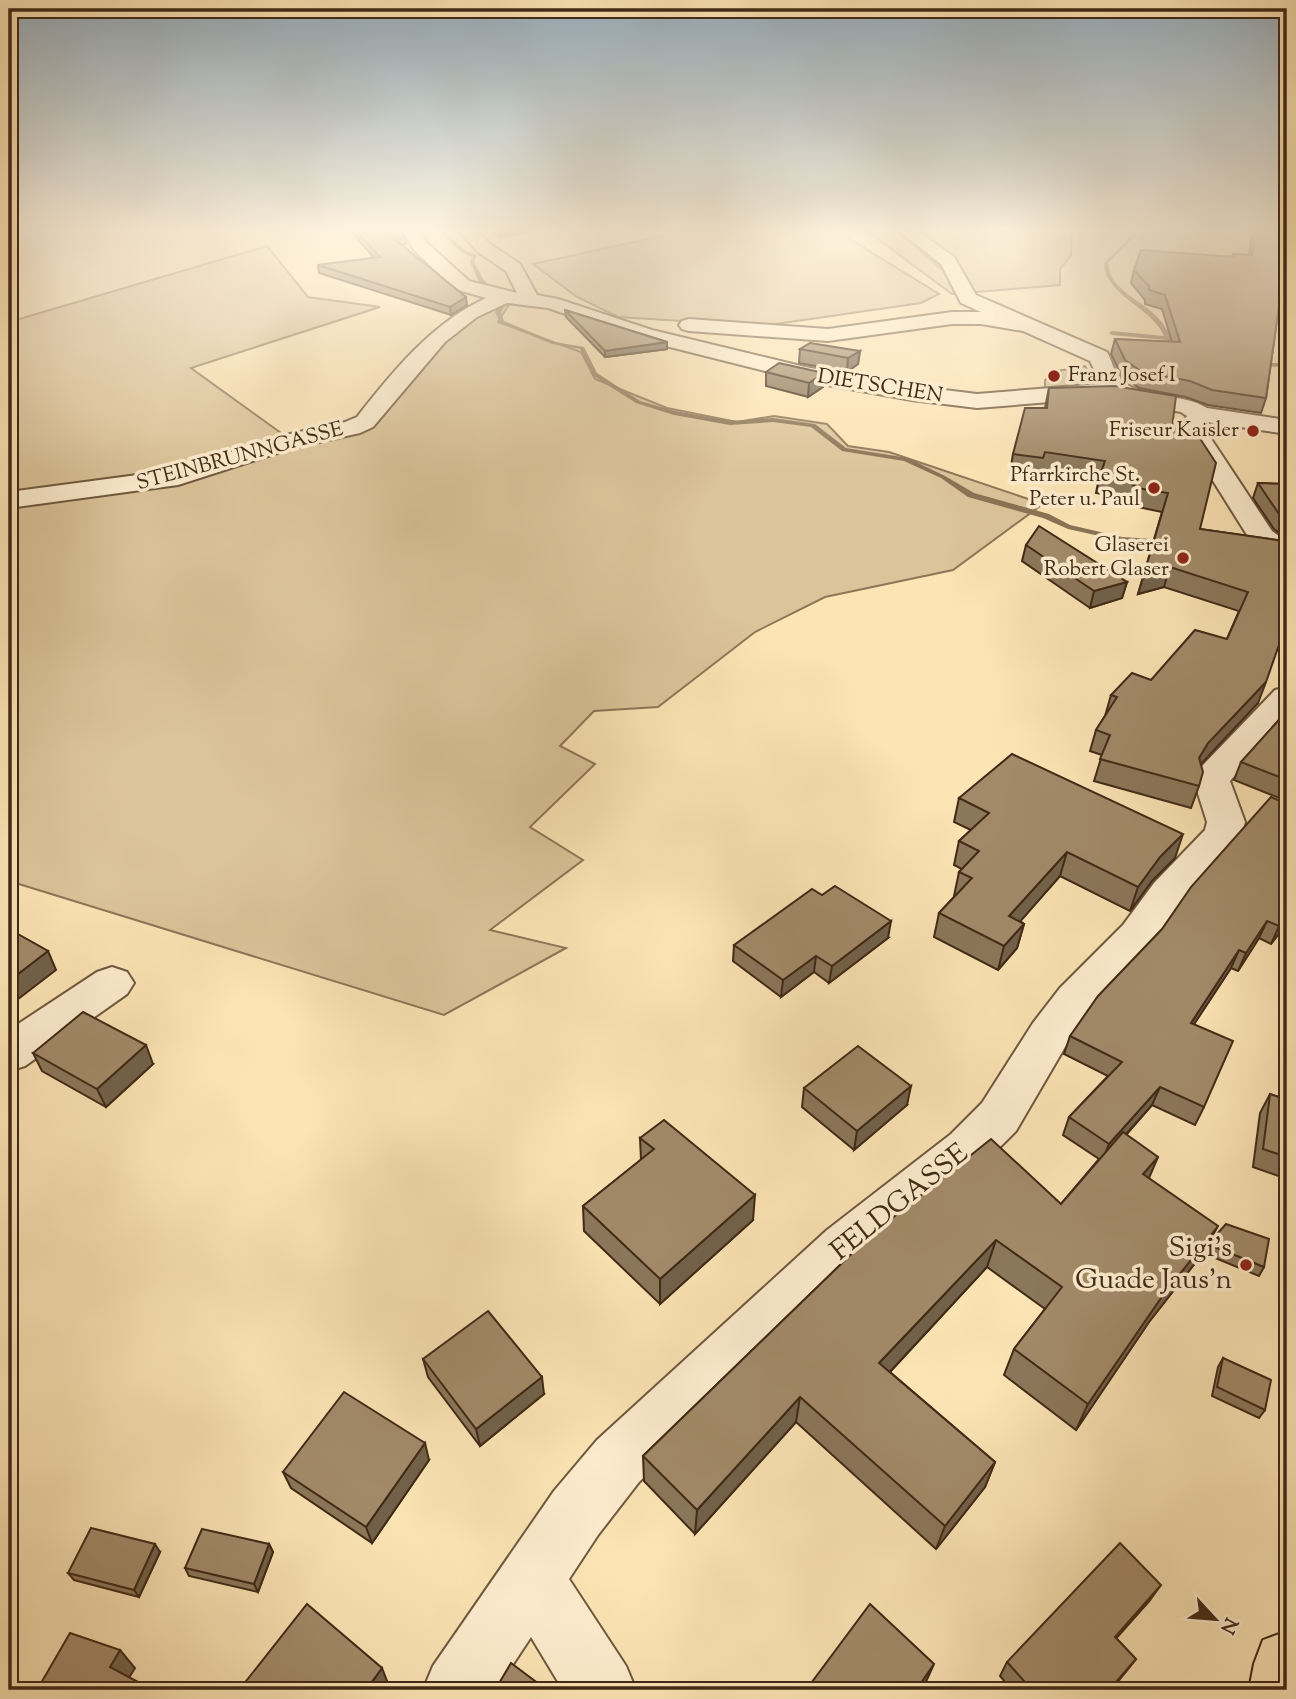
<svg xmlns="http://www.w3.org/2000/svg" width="1296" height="1699" viewBox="0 0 1296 1699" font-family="'Sorts Mill Goudy',serif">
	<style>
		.green { fill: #dcc49a; stroke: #8e7658; stroke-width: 2 }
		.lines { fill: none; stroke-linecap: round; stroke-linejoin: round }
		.stream { fill: #8a7355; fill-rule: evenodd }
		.street-casing { stroke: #6f583e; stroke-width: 4 }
		.primary-casing { stroke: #402916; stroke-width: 4 }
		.street { fill: #fdedcf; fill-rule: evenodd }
		.primary { fill: #fce4b5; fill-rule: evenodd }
		.wall { fill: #8b775a; stroke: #402916; stroke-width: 2 }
		.shaded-wall { fill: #71614a; stroke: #402916; stroke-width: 2 }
		.building { fill: #a28a69; stroke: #402916; stroke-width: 2 }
		.poi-dot { fill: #8f2418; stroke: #fdedcf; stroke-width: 2.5 }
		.labels { text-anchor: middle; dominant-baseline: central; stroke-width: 7; stroke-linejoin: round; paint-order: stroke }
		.far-poi-label { font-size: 21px; fill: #402916; stroke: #fdedcf; text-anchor: end }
		.far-street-label { font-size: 21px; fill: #402916; stroke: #fdedcf }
		.near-street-label { font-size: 28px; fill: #402916; stroke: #fdedcf }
		.near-poi-label { font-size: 28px; fill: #402916; stroke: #fdedcf; text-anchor: end }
	</style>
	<rect width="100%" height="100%" fill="#fce4b5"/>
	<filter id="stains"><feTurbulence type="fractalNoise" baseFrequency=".00286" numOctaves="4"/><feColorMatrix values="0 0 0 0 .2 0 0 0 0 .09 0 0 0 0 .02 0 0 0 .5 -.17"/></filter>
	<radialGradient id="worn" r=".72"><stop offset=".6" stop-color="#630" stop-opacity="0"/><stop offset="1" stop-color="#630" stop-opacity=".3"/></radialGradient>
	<g class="green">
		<polygon points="685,231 837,231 939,294 921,303 762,326 618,317 577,297 533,264"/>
		<polygon points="867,231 1072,231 1071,256 1060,269 1060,285 952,294"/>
		<path d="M267,246l41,51 72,10 -189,61 97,70 89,-17c35,-45 73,-110 133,-118l-12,19 83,30 14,27 72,29 70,14 37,-6 53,8 21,22 41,6 154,52 -90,66 -128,27 -70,35 -97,75 -64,4 -34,35 35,18 -65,63 53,33 -93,70 76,18 -122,67 -435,-134v-559z"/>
		<polygon points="1085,366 1096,388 1045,391 1045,380 1057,371"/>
	</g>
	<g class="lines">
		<g class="stream">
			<polygon points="439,231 444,231 466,251 477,255 474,262 483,279 492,288 492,290 488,290 478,280 470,262 472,257 462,253"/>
			<polygon points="896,231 901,231 947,270 947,272 943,272"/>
			<path d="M1131,231h4l1,4 -28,28c2,28 35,37 51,56 9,9 12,22 22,31l-1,1c-7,1 -11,-6 -14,-11l-54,-5 -3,-2 3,-2 52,5c-13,-30 -59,-40 -60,-73l28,-28z"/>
			<polygon points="502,302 507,303 501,312 504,321 555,342 584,347 597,373 640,401 675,411 730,421 773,418 815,424 846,448 908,458 945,476 974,493 1049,514 1070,525 1122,537 1165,540 1169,542 1165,544 1122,541 1068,529 1043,518 968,497 941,478 904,461 842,451 811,427 773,422 730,425 674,415 636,403 592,375 580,349 552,344 500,323 495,312"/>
			<polygon points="1256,363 1287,363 1287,367 1258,366 1256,365"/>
		</g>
		<defs>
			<g id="street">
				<path d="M403,231h17l7,12 42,38 48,12 -11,-22 -28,-19 -19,-21h18l13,13 30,20 17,31 21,4 94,31 153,37 107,19 65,8 124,-10 -11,-23 -67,-30 -42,-7h-29l-124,17 -139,-10 -7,-2 -3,-4 3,-4 7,-2 139,10 124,-17h29l-20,-9 -20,-39 -42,-33h19l36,26 22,38 131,57c5,8 6,18 12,25 20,25 62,14 88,31l80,12v14l-80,-12 -3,6 68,103 15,11v21l-10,-2 -25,-18 -72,-115 7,-12 -6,-4 -82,-14 -122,10 -65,-8 -107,-19 -167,-42 -90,-31 -41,-5 -30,14 -32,25 -72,85 -13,6 -64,14 -118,38 -169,23v-16l166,-22 106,-34 64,-14 12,-5c36,-46 75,-94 129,-119l-31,-9 -41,-39z"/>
				<polygon points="1287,687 1287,717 1230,781 1245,822 1242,834 1182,903 1153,945 1090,1012 1065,1047 1016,1131 985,1162 863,1262 639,1482 598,1535 569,1579 626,1666 636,1690 563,1690 531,1637 496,1690 423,1690 433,1666 554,1491 597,1440 827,1230 951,1134 982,1103 1033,1023 1060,988 1123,925 1154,883 1205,830 1207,822 1194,781 1203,765 1275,690"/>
				<polygon points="112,967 127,972 134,983 127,994 25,1066 9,1071 9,1030 97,972"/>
			</g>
			<polygon id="primary" points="1287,1631 1287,1690 1249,1690 1254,1664 1263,1640"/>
		</defs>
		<use href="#street" class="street-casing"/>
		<use href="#primary" class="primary-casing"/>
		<use href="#street" class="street"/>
		<use href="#primary" class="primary"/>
	</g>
	<g class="wall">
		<polygon points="351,231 400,231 406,244 401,244 467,305 451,315 319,273 318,265 374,258"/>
		<polygon points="489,231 533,231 500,237"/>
		<polygon points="1252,231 1287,231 1287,278 1283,277 1266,398 1261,413 1208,405 1186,397 1139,388 1121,375 1111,354 1115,339 1172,342 1162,309 1145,304 1145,300 1131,283 1134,270 1232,257 1233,254 1249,255"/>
		<polygon points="565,310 667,342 667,349 605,357 566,317"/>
		<polygon points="800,349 860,351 858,364 847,372 799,363"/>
		<polygon points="766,372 824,373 823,387 808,397 766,386"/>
		<polygon points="1049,388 1172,428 1200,529 1277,540 1258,703 1201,764 1199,786 1191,808 1094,781 1102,755 1090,751 1096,730 1105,716 1111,695 1151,680 1227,639 1239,611 1164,587 1138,594 1162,512 1133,506 1120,497 1096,493 1099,478 1041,470 1039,476 1010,472 1013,454 1045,408"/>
		<polygon points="1258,483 1287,484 1287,539 1274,529 1253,498"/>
		<polygon points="1026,545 1127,582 1122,598 1090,608 1022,561"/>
		<polygon points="1287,711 1287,801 1234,780 1241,762"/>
		<polygon points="959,798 1175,858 1152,881 1130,911 1060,876 1020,921 1024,924 1017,948 998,970 934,937 939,913 955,896 954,896 959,872 962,869 954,865 959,841 971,830 954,822"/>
		<polygon points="1284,883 1284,927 1271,944 1259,938 1238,971 1231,968 1194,1024 1204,1107 1195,1125 1152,1105 1126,1135 1149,1178 1208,1244 1264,1267 1259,1276 1203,1253 1149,1322 1076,1430 1004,1375 1014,1349 1045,1309 987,1267 890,1372 995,1462 985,1487 936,1549 796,1422 695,1534 644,1481 643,1456 870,1236 1061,1204 1099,1159 1063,1135 1069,1117 1108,1076 1064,1054 1070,1036"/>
		<polygon points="888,938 829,983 814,972 781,997 733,961 734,945"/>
		<polygon points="33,1053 153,1064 106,1107 42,1071"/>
		<polygon points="804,1088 907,1105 854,1150 802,1107"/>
		<polygon points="1270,1094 1287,1100 1287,1179 1253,1167 1260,1113"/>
		<polygon points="640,1138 753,1220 660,1304 584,1231 583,1206 641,1160"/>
		<polygon points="1223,1358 1265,1410 1259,1418 1212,1396 1218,1367"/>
		<polygon points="423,1359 544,1394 480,1446 428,1377"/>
		<polygon points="429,1460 372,1543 291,1488 283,1472"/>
		<polygon points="269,1544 273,1552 258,1592 189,1576 185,1568"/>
		<polygon points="160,1552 139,1597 74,1580 68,1573"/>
		<polygon points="1150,1600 1116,1638 1136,1659 1111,1690 1012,1690 1000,1676 1007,1662"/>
	</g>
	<g class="shaded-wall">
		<polygon points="9,231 25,231 9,237"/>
		<polygon points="500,231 533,231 500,237"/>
		<polygon points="405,236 406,244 394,245 393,238"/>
		<polygon points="466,297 467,305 451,315 450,307"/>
		<polygon points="667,342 667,349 605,357 605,351"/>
		<polygon points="860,351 858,364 847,372 848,358"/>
		<polygon points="824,373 823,387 808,397 809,383"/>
		<polygon points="1170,567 1164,587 1138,594 1144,574"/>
		<polygon points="1127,582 1122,598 1090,608 1094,591"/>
		<polygon points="1266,682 1258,703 1201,764 1199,758 1208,743"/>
		<polygon points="1183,834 1175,858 1152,881 1130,911 1138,887 1160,857"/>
		<polygon points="1067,852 1060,876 1003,941 1009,916"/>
		<polygon points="1287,871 1287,878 1272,899 1280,881"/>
		<polygon points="1287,916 1287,920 1284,927 1271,944 1279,926"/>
		<polygon points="891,921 888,938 829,983 832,966"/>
		<polygon points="1267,921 1259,938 1238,971 1246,953"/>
		<polygon points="1024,924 1017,948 998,970 1004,946"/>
		<polygon points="1239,950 1231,968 1183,1041 1191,1023"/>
		<polygon points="48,951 56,970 9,1006 9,981"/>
		<polygon points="816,956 814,972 781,997 783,980"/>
		<polygon points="146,1045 153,1064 106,1107 97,1089"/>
		<polygon points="911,1086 907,1105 854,1150 857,1131"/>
		<polygon points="1160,1087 1152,1105 1102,1161 1109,1144"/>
		<polygon points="1158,1157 1146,1185 1143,1174"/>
		<polygon points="755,1195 753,1220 660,1304 660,1279"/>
		<polygon points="1218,1226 1203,1253 1149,1322 1076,1430 1088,1404 1163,1295"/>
		<polygon points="996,1240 987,1267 873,1390 879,1363"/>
		<polygon points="542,1377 544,1394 480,1446 476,1429"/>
		<polygon points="800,1397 796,1422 695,1534 697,1510"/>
		<polygon points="425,1443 429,1460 372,1543 366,1527"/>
		<polygon points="995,1462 985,1487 936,1549 945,1526"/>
		<polygon points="155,1544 160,1552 139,1597 134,1590"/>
		<polygon points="269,1544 273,1552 258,1592 254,1584"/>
		<polygon points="1161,1585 1150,1600 1105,1651 1115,1637"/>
		<polygon points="120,1650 135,1668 125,1684 110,1667"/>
		<polygon points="1136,1659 1111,1690 1109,1690"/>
		<polygon points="934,1664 925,1684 921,1690 916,1690"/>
		<polygon points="382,1668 389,1686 386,1690 366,1690"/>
	</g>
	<g class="building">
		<polygon points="356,231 400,231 405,236 393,238 466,297 450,307 318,265 380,257"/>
		<polygon points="1254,231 1287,231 1287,264 1285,264 1266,398 1212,390 1190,381 1142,372 1125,360 1115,339 1180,342 1165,295 1149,290 1149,286 1134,270 1141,250 1234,257 1233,254 1252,255"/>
		<polygon points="565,310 667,342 605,351"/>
		<polygon points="810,343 860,351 848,358 800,349"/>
		<polygon points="779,363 824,373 809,383 766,372"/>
		<polygon points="1114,386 1176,396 1172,428 1195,431 1216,463 1200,529 1277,540 1287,544 1287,622 1266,682 1208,743 1199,758 1203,772 1199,786 1100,759 1110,735 1096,730 1117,697 1111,695 1132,673 1151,680 1195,630 1227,639 1248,592 1170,567 1144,574 1168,493 1137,488 1125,479 1100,475 1105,461 1045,452 1043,458 1013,454 1025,408 1047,408 1049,388"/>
		<polygon points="1258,483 1287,484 1287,520 1279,514"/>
		<polygon points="1039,526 1127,582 1094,591 1026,545"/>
		<polygon points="1287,711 1287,780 1241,762"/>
		<polygon points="1012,754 1183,834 1160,857 1138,887 1067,852 1009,916 1024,924 1004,946 939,913 972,878 959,872 979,851 959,841 989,813 959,798"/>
		<polygon points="1271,797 1287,804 1287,871 1280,881 1287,884 1287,916 1279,926 1267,921 1246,953 1239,950 1191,1023 1233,1041 1204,1107 1160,1087 1109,1144 1069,1117 1122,1062 1070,1036 1098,996 1162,929 1191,887"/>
		<polygon points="835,886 891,921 832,966 816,956 783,980 734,945 812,889 822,895"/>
		<polygon points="9,929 48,951 9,981"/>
		<polygon points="83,1012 146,1045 97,1089 33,1053"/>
		<polygon points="858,1046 911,1086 857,1131 804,1088"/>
		<polygon points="1270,1094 1287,1100 1287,1157 1263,1149"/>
		<polygon points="664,1120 755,1195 660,1279 583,1206 654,1149 640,1138"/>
		<polygon points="1123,1132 1158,1157 1143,1174 1218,1226 1163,1295 1088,1404 1014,1349 1062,1287 996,1240 879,1363 995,1462 945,1526 800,1397 697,1510 643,1456 870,1236 991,1139 1061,1204"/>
		<polygon points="1226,1224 1269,1239 1264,1267 1208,1244"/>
		<polygon points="488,1311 542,1377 476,1429 423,1359"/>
		<polygon points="1223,1358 1271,1380 1265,1410 1217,1387"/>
		<polygon points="344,1392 425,1443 366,1527 283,1472"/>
		<polygon points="91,1528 155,1544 134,1590 68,1573"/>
		<polygon points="202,1529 269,1544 254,1584 185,1568"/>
		<polygon points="1120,1543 1161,1585 1115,1637 1136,1659 1109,1690 1032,1690 1007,1662"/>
		<polygon points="307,1604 382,1668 366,1690 239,1690"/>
		<polygon points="870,1604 934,1664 916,1690 806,1690"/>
		<polygon points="70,1633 120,1650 110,1667 153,1690 37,1690"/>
		<polygon points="511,1663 547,1690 495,1690"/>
	</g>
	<linearGradient id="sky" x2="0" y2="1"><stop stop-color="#96aebe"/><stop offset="0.49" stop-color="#fef3de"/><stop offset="1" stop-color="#fef3de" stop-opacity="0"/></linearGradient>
	<rect width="1296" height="469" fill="url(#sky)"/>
	<g class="poi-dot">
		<circle cx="1054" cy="376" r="7"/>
		<circle cx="1253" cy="431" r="7"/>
		<circle cx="1154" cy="488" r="7"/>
		<circle cx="1183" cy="558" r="7"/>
		<circle cx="1246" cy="1265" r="7"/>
	</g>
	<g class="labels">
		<g class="far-poi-label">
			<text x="1068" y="376" text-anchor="start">Franz Josef I</text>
			<text x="1239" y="431">Friseur Kaisler</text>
			<text x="1140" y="476">Pfarrkirche St.<tspan x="1140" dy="24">Peter u. Paul</tspan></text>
			<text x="1169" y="546">Glaserei<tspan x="1169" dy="24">Robert Glaser</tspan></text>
		</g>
		<g class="far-street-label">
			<text transform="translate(880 387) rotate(9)">DIETSCHEN</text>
			<text transform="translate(240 457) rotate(-15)">STEINBRUNNGASSE</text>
		</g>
		<g class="near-street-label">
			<text transform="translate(900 1203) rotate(-39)">FELDGASSE</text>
		</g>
		<g class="near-poi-label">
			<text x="1232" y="1249">Sigi's<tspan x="1232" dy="32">Guade Jaus'n</tspan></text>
		</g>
	</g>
	<rect width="1296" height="1699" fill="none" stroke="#fce4b5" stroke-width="35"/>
	<rect x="10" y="10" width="1275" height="1678" fill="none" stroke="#402916" stroke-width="3.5"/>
	<rect x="18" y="18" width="1261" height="1664" fill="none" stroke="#402916" stroke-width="2"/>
	<g transform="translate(1215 1619) rotate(116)" stroke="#fdedcf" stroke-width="5" paint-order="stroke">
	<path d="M0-5L12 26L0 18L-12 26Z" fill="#402916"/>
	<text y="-10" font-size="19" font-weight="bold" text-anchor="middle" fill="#402916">N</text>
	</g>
	<rect width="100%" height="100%" filter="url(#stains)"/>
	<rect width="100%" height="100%" fill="url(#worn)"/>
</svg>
